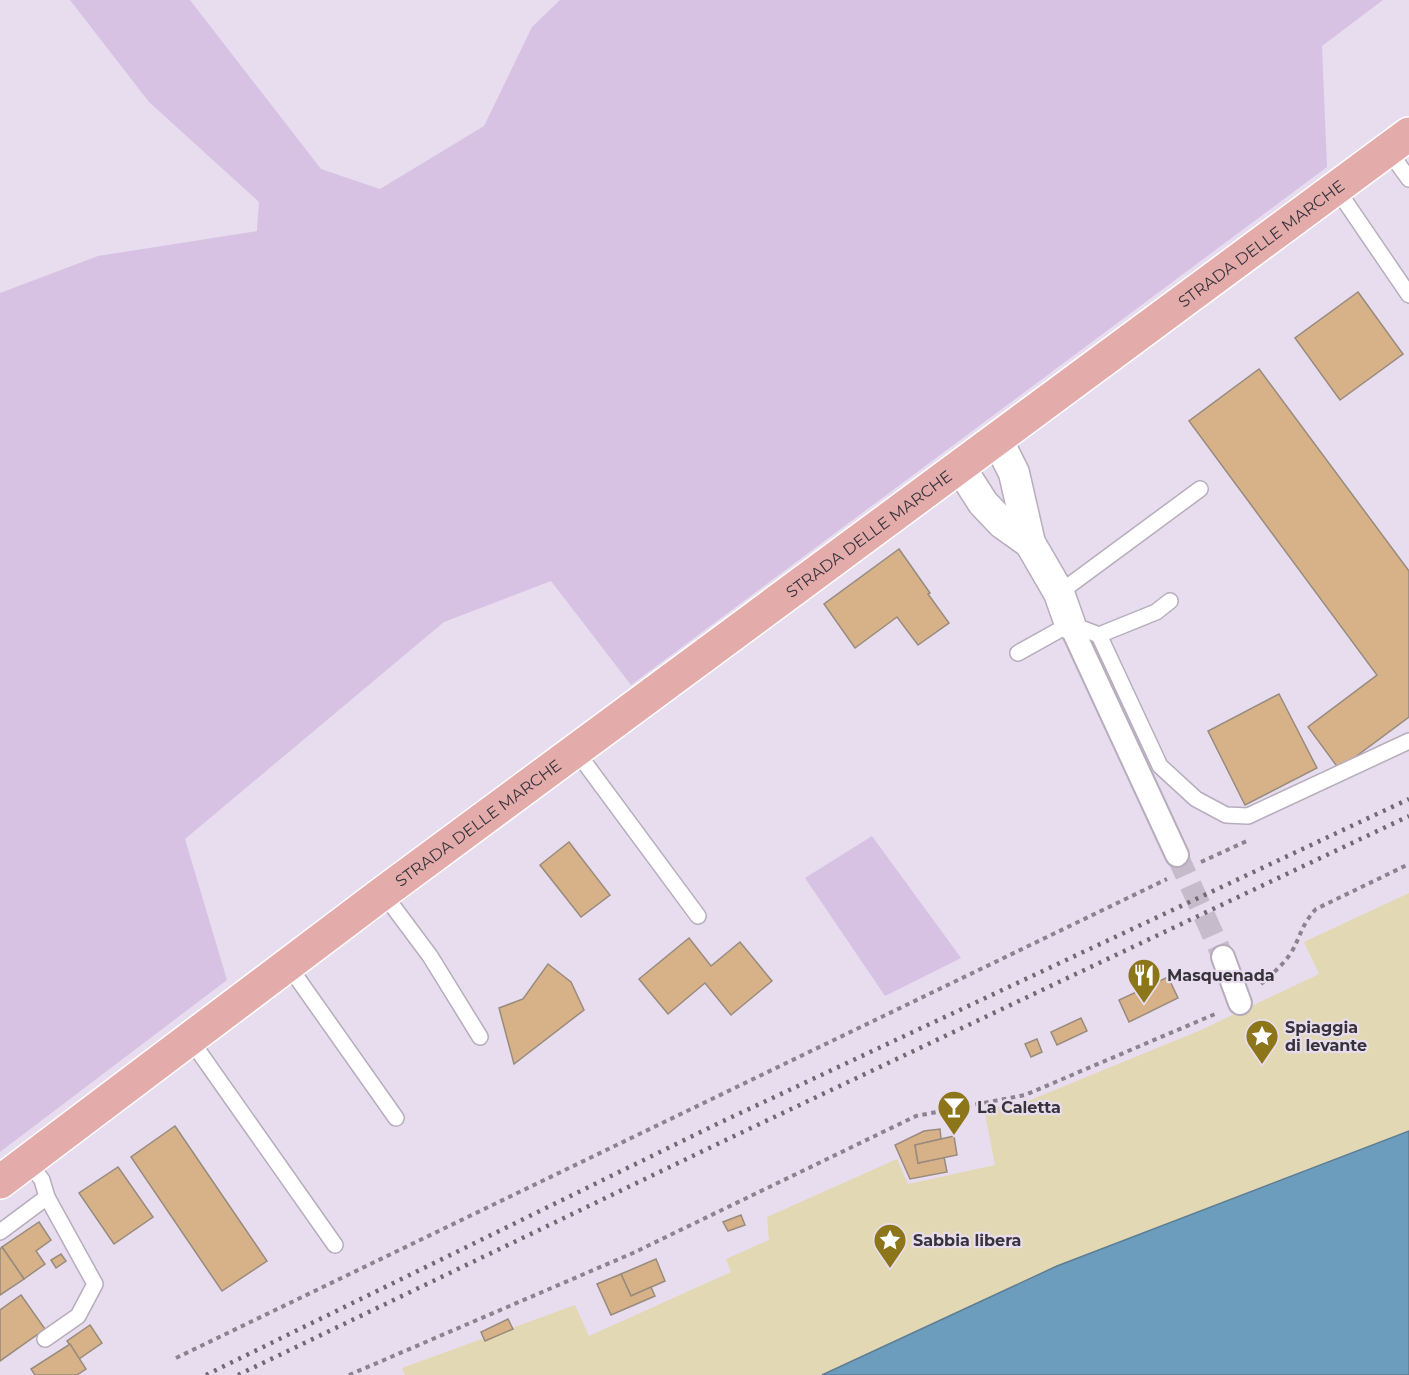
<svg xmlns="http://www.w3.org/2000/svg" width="1409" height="1375" viewBox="0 0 1409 1375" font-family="Montserrat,sans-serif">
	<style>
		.green { fill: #d7c2e3 }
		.sand { fill: #e2d8b3 }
		.water { fill: #6c9dbc; stroke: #5c7d95; stroke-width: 1.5 }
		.building { fill: #d7b289; stroke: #988b7d; stroke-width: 1.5 }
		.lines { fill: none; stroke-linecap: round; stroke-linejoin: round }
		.pedestrian-tunnel { stroke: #c5bbca; stroke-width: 22; stroke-dasharray: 22 11; stroke-linecap: butt }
		.service-casing { stroke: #b7adbd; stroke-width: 18 }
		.pedestrian-casing { stroke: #b7adbd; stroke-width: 26 }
		.minor-casing { stroke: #b7adbd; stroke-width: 33 }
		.primary-casing { stroke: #fff; stroke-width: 36 }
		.path { stroke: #8b838f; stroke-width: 4; stroke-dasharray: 4.5 4.5; stroke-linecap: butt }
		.service { stroke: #fff; stroke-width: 15 }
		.pedestrian { stroke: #fff; stroke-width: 22 }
		.minor { stroke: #fff; stroke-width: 30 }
		.primary { stroke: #e3acab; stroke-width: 33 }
		.rail { stroke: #706a74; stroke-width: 4.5; stroke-dasharray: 3 6; stroke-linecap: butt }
		.labels { text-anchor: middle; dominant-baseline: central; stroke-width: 4.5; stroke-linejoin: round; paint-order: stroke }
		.street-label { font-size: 16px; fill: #37333a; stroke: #e8ddee }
		.poi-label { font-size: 16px; font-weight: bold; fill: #37333a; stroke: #e8ddee; text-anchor: start }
	</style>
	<rect width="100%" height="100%" fill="#e8ddee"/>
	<g class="green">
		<polygon points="70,0 190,0 321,169 380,189 484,126 532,27 560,0 1383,0 1322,46 1327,167 631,685 551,581 444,622 185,839 227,980 0,1152 0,293 98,256 257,231 259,202 149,102"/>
		<polygon points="872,836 961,958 885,996 805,878"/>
	</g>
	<polygon class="sand" points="1409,893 1409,1131 1057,1266 822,1375 405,1375 402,1368 575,1305 589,1336 731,1272 726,1259 769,1240 767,1217 897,1159 908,1184 995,1165 984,1109 1028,1101 1201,1030 1319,974 1304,942"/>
	<polygon class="water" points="1409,1131 1409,1375 822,1375 1057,1266"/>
	<g class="building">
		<polygon points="1358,292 1403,354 1340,400 1295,338"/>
		<polygon points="1259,369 1409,571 1409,717 1339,769 1308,727 1377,675 1189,421"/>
		<polygon points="899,549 930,593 928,594 949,623 918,645 897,617 855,648 824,604"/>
		<polygon points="1279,694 1317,768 1245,805 1208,731"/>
		<polygon points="569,842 610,895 581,917 540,865"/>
		<polygon points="689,938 711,966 740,942 772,981 731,1015 705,983 668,1014 639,979"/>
		<polygon points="548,964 571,982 584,1010 514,1064 499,1008 523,999"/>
		<polygon points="1168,977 1178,998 1129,1022 1119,1000"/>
		<polygon points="1081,1018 1087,1031 1057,1045 1051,1032"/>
		<polygon points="1037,1039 1042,1052 1031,1057 1025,1044"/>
		<polygon points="175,1126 267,1261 222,1291 131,1157"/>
		<polygon points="940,1129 941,1139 915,1145 918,1163 944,1157 947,1172 910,1179 895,1145 924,1131"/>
		<polygon points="954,1136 957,1155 918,1163 915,1145"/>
		<polygon points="118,1167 153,1217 114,1244 79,1193"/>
		<polygon points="741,1215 745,1225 728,1231 723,1222"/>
		<polygon points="39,1222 51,1240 36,1251 45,1264 24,1279 2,1247"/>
		<polygon points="2,1247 24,1279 0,1295 0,1249"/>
		<polygon points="61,1254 66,1261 56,1268 51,1260"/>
		<polygon points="656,1259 665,1281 631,1296 621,1274"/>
		<polygon points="621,1274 631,1296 651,1287 655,1296 611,1315 597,1284"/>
		<polygon points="21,1295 45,1329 0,1361 0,1310"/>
		<polygon points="508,1319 513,1329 485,1341 481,1332"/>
		<polygon points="90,1325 102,1343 79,1359 67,1341"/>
		<polygon points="70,1344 86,1369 77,1375 35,1375 31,1369"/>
	</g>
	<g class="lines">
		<polyline class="pedestrian-tunnel" points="1177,855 1223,957"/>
		<defs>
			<g id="service">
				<polyline points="1388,150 1409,179"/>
				<polyline points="1336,188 1409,295"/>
				<polyline points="1059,593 1200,489"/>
				<polyline points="1099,635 1160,766 1196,799 1226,815 1248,816 1409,741"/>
				<polyline points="1018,653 1070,624 1099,635 1156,612 1170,601"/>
				<polyline points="576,751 698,916"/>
				<polyline points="383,893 430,956 480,1037"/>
				<polyline points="288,965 396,1118"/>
				<polyline points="190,1039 335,1245"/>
				<polyline points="0,1232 47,1197 42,1180 28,1161"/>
				<polyline points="45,1339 78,1316 95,1284 47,1197"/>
			</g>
			<g id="pedestrian">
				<polyline points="1070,624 1177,855"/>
				<polyline points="1223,957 1240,1003"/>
			</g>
			<g id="minor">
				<polyline points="997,439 1014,473 1030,543 1059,593 1070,624"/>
				<polyline points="960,467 983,503 1002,523 1030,543"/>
			</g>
			<g id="primary">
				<path id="s1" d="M0,1182l383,-289 1026,-759"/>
			</g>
		</defs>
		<use href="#service" class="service-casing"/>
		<use href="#pedestrian" class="pedestrian-casing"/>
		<use href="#minor" class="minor-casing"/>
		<use href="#primary" class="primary-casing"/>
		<g class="path">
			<polyline points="1201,862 1249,840"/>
			<path d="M1261,984c11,-10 22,-19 30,-31 10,-17 10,-28 25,-44l93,-45"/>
			<polyline points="176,1358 1167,879"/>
			<polyline points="349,1375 633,1253 916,1116 1025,1095 1215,1014"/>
		</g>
		<use href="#service" class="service"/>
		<use href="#pedestrian" class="pedestrian"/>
		<use href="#minor" class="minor"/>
		<use href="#primary" class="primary"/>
		<g class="rail">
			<polyline points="206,1375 717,1124 1409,799"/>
			<polyline points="238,1375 728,1139 1409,816"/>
		</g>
	</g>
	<defs>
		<symbol id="restaurant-pin" viewBox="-11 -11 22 30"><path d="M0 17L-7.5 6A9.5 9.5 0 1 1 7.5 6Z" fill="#8d7519" stroke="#e8ddee"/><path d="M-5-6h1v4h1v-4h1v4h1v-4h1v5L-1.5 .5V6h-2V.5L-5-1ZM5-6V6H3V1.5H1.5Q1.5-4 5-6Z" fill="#fff"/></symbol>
		<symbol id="sight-pin" viewBox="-11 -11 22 30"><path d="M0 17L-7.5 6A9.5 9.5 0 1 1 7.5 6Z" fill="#8d7519" stroke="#e8ddee"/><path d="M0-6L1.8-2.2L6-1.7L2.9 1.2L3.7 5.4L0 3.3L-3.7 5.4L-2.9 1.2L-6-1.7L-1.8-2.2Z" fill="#fff"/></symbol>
		<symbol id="bar-pin" viewBox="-11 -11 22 30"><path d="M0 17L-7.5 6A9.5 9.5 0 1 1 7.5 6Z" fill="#8d7519" stroke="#e8ddee"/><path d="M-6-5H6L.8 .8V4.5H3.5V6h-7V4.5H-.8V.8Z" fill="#fff"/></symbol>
	</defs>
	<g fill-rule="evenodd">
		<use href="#restaurant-pin" x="1125" y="956" width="38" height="52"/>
		<use href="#sight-pin" x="1243" y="1017" width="38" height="52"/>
		<use href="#bar-pin" x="935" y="1088" width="38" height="52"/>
		<use href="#sight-pin" x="871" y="1221" width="38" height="52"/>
	</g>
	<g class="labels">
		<g class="street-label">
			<text stroke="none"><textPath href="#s1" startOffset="1572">STRADA DELLE MARCHE</textPath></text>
			<text stroke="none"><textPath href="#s1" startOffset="1084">STRADA DELLE MARCHE</textPath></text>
			<text stroke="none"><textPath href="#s1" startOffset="598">STRADA DELLE MARCHE</textPath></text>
		</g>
		<g class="poi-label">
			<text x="1167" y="975">Masquenada</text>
			<text x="1285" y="1027">Spiaggia<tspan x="1285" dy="18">di levante</tspan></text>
			<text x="977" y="1107">La Caletta</text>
			<text x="913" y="1240">Sabbia libera</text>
		</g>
	</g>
</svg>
